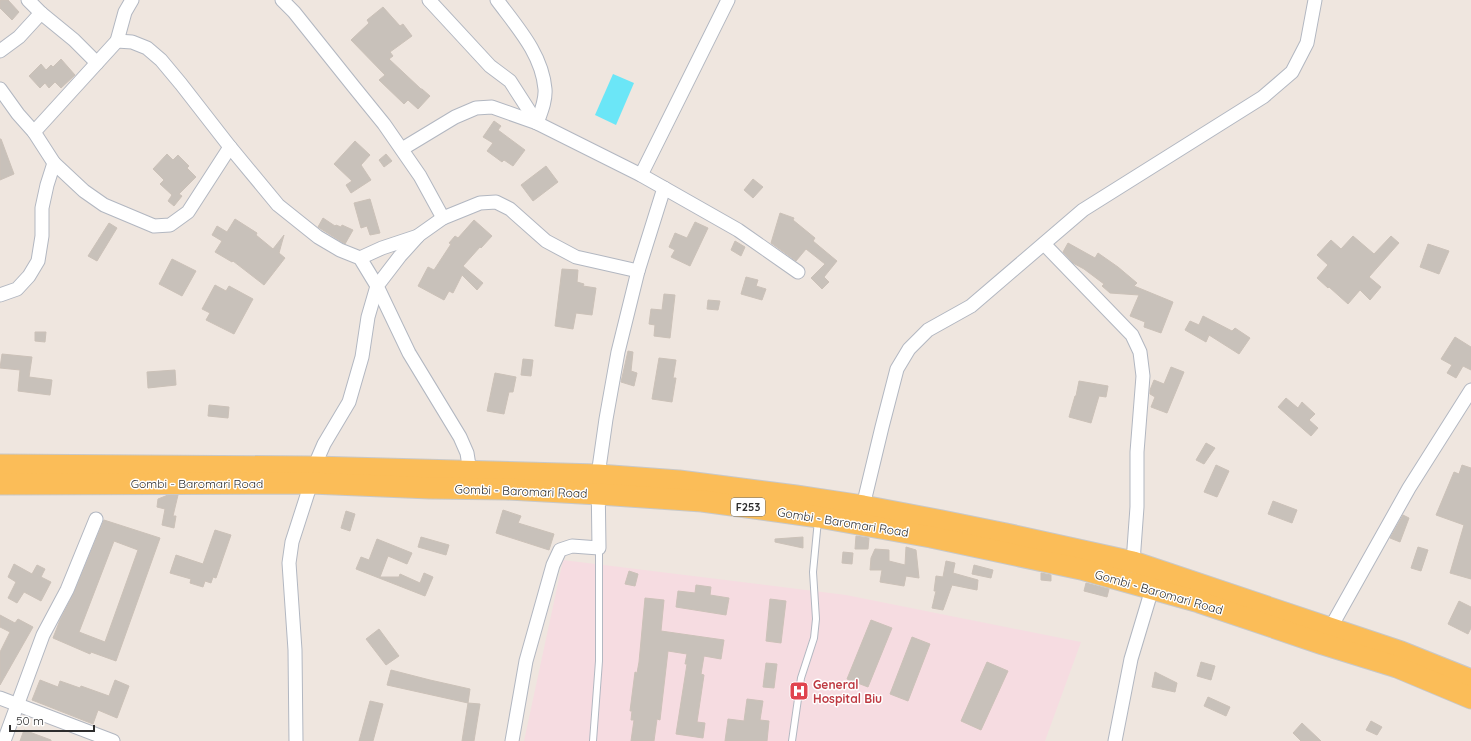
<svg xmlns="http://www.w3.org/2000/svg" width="1471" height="741" viewBox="0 0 1471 741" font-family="Quicksand,sans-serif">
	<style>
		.medical { fill: #f6dce1 }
		.water { fill: #6be6f7 }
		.building { fill: #c8c1ba; stroke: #cbc1b8; fill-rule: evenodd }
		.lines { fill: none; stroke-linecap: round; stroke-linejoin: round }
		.service-casing { stroke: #b2b7c1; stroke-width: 8 }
		.minor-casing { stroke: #b2b7c1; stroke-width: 15 }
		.primary-casing { stroke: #c8c8c8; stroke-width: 23 }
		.service { stroke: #fff; stroke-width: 6 }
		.minor { stroke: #fff; stroke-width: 13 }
		.primary { stroke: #fbbd58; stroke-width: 21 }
		.labels { text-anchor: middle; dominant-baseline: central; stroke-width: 3; stroke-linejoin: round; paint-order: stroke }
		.shield { fill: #fff; stroke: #6c6c6c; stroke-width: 1 }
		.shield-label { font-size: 11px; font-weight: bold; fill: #2d2d2d }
		.street-label { font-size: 12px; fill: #2d2d2d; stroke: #fff }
		.health-label { font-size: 12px; font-weight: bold; fill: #be3a42; stroke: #fff; text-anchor: start }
	</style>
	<rect width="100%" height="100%" fill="#efe6df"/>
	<polygon class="medical" points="563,560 846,595 1081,642 1045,741 524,741"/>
	<polygon class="water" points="613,74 634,83 616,125 595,115"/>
	<g class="building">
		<polygon points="0,0 8,0 19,12 12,20 0,8"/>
		<polygon points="383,7 400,26 403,24 412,36 390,52 393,56 389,59 421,89 422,89 430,96 418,109 408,100 404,104 379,80 385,75 351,40 369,23 367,20"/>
		<polygon points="61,59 75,75 61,88 55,82 49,88 45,83 40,88 29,76 41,64 46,70 51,65 53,67"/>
		<polygon points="494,121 501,126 498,130 525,150 513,166 504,160 502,162 487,151 493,143 483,137"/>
		<polygon points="0,139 1,139 14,174 0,180"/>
		<polygon points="355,141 370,155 361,165 371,180 351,193 346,185 352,181 334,164"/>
		<polygon points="167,154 173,160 178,155 189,166 187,168 196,177 179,194 182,196 174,206 168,201 172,195 160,184 164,180 153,169"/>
		<polygon points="386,154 392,161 384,167 379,160"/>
		<polygon points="546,166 558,182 533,201 521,185"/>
		<polygon points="753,179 763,187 753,198 744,190"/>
		<polygon points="370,199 380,233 370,235 367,226 361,228 354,203"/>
		<polygon points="780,213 794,218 793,220 815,238 813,241 837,261 824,277 829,282 822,289 811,278 825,264 806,249 796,261 771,243"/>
		<polygon points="323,218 335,226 336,225 341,227 342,225 353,230 345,244 318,227"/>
		<polygon points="235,219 257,233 256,235 273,249 284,235 279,253 285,258 264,285 233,261 232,262 215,252 222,241 212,235 217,226 227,232"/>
		<polygon points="474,220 492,236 481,248 480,247 463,266 483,283 477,290 462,275 453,293 449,291 444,300 418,286 428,267 434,270 451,244 449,243 455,236 458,238"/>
		<polygon points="695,222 708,228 690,266 671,257 675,250 669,247 675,233 687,238"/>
		<polygon points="109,223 117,228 97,261 88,256"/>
		<polygon points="1353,236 1374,254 1391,236 1399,243 1369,277 1381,287 1370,300 1360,290 1348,304 1329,287 1328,288 1317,278 1328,265 1317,255 1331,240 1341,249"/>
		<polygon points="735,241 745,247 741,256 731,250"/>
		<polygon points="1068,243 1095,258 1098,253 1118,267 1137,283 1134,286 1173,302 1161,333 1144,327 1145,322 1130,316 1139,295 1110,293 1102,286 1104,284 1084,269 1073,263 1063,252"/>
		<polygon points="1428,244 1449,251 1439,274 1420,267"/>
		<polygon points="172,259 196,271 182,296 159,284"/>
		<polygon points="562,269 578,270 577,282 584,284 583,286 596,288 592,315 576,313 573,329 555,326"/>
		<polygon points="746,277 758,280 756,286 766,289 762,300 741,294"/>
		<polygon points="215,285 226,291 229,286 253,299 234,334 206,320 210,313 202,309"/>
		<polygon points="664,294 675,295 670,338 654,336 655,325 649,324 651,309 662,310"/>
		<polygon points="708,300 720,301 718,310 707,309"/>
		<polygon points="1203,316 1232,331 1235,328 1250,338 1239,354 1209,335 1206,342 1185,330 1190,321 1199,325"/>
		<polygon points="35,332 46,332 45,342 35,341"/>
		<polygon points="1455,337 1471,347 1471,370 1463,366 1456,378 1447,373 1452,365 1441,359"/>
		<polygon points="628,351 633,352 631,371 637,373 634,386 621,382"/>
		<polygon points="2,354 32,357 29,377 52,380 50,395 18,391 20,370 0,368"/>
		<polygon points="659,358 676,360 673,378 676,378 672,402 652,399"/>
		<polygon points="523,359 533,360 531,376 521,375"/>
		<polygon points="1171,367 1184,372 1167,413 1151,407 1155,397 1150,394 1150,390 1154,380 1164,384"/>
		<polygon points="175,370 176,385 148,388 147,372"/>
		<polygon points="495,373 516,377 513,392 509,392 504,414 487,411"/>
		<polygon points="1079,381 1108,386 1106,397 1099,396 1091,423 1069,417 1075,396 1076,396"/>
		<polygon points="1286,398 1298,408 1302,402 1315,414 1309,420 1318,428 1311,436 1278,407"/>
		<polygon points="209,405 229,407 228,418 208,416"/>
		<polygon points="1206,443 1215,448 1204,464 1196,460"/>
		<polygon points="1216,465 1229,471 1217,497 1204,492"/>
		<polygon points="1462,465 1471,468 1471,579 1450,573 1464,525 1436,515 1454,472 1459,474"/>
		<polygon points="168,495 178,495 173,516 176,516 174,528 162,525 165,509 157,507 158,499"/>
		<polygon points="1273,501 1297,510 1292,523 1268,514"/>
		<polygon points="503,510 521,516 518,523 554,534 549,550 496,533"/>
		<polygon points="346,511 355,514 350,531 341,528"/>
		<polygon points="1403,515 1409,518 1400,542 1390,538"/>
		<path d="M104,520l56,18 -44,123 -25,-9 -1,2 -37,-16 7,-18 14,-27zM114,541l24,9 -33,92 -26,-10z"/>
		<polygon points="215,530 231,535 216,578 213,577 211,583 205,581 203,587 190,583 191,579 170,573 176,555 203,564"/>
		<polygon points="856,536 869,538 868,549 855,549"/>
		<polygon points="421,537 449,545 446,555 418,547"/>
		<polygon points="803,537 803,548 775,542 775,539"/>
		<polygon points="377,539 412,553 407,564 388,556 380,577 399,577 400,574 420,583 424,573 433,577 425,596 356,569 361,557 369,560"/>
		<polygon points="906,547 916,550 919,578 906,576 904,586 880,582 882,570 870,570 871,558 875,549 889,550 889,561 905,565"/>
		<polygon points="1418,547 1428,550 1421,571 1411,568"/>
		<polygon points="843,552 853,553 852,564 842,563"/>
		<polygon points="946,561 955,563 953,573 978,580 977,590 952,585 943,610 932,608 936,591 934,591 936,576 943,577"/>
		<polygon points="14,564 32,574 37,565 45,569 41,577 51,582 41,601 24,592 17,603 8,598 16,582 8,577"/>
		<polygon points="974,565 993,570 991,578 972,574"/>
		<polygon points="629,571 638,574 635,586 625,584"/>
		<polygon points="1041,573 1051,575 1051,581 1041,580"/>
		<polygon points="1086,583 1109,589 1107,597 1084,591"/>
		<polygon points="696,585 711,587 710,595 729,598 726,615 676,607 678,591 695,593"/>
		<polygon points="645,598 664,600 661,631 724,640 721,659 704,656 701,674 704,675 697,722 705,723 703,738 676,734 687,664 685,664 687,654 668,651 660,720 657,719 654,741 631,741 634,720 631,720 632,711 630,711 635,672 637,673 639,662"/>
		<polygon points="770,599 786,601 781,643 766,641"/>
		<polygon points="1459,601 1471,607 1471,628 1468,634 1448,624"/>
		<polygon points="0,615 15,623 18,619 33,627 0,685 0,652 10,632 0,627"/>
		<polygon points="871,620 892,628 868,687 847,679"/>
		<polygon points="379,629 399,656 386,665 366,639"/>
		<polygon points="912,637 930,644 908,701 890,694"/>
		<polygon points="987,662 1008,671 981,730 961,721"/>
		<polygon points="1201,662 1215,666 1211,680 1197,676"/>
		<polygon points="766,663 777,664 774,688 763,687"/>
		<polygon points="391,670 430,680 470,689 468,703 387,685"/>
		<polygon points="1155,672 1177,683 1175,692 1152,687"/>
		<polygon points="40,680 58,687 60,681 80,688 81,686 109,696 115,680 129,686 117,718 98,710 93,724 32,700"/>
		<polygon points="1208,697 1230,707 1226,716 1204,706"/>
		<polygon points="747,699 763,701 760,720 769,721 767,741 725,741 728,719 744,721"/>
		<polygon points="370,701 383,704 373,741 359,741"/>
		<polygon points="468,703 480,704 474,741 462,741"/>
		<polygon points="1371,721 1382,727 1377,735 1366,730"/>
		<polygon points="1302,723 1321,741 1301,741 1293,733"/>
		<polygon points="24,730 51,740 51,741 20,741"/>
	</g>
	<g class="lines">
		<defs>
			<g id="service">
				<polyline points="593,741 599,661 599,548"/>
				<polyline points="792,741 801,678 814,638 816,619 813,572 818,520"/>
			</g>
			<g id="minor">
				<polyline points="28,0 41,13 74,40 97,63"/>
				<polyline points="282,0 294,12 354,87 384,124 420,176 443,218"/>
				<polyline points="429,0 490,66 510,81 537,123"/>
				<path d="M497,0c20,27 45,54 48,89 1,11 -4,23 -8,34"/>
				<polyline points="117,41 132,42 147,48 161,60 181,84 230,147 278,205 318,237 340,250 360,258 377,286 368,317 362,357 349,402 324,444 314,467"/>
				<polyline points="0,51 19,37 41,13"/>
				<polyline points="0,89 18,114 34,132 54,163 84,191 104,205 154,226 170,225 188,212 230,147"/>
				<polyline points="34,132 117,41 125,12 132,0"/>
				<polyline points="402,149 455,117 476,108 492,107 537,123 641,175 664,188 638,271 618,352 606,419 598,475 599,548 572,546 560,550 553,565 526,661 512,741"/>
				<polyline points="641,175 728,0"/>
				<polyline points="664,188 738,230 798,272"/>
				<polyline points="1044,244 1132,335 1140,352 1143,376 1137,452 1137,507 1133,562"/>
				<polyline points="360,258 382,248 418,236"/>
				<polyline points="0,295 17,289 29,276 38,261 42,236 42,208 47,185 54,163"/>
				<polyline points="470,472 467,453 460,437 409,353 377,286 400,256 419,235 443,218 480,203 496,202 510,209 546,241 576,257 638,271"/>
				<polyline points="863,506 882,427 897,369 909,349 928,330 971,306 1083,210 1263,97 1292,72 1307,43 1315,0"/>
				<polyline points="1331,627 1409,488 1471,390"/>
				<polyline points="0,698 113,741"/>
				<polyline points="4,741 43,635 67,590 96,519"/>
				<polyline points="296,741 295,650 289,563 292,542 311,483"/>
				<polyline points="1115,741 1131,659 1152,589"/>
			</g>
			<g id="primary">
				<polyline points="0,465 314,467 598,475 679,481 796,496 863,506 942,521 1006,534 1133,562 1401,652 1471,680"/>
				<polyline points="0,484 311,483 430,488 506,489 599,494 702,501 819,517 931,537 1081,569 1199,602 1323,644 1397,667 1471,698"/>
			</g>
		</defs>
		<use href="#service" class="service-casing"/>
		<use href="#minor" class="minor-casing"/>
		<use href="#primary" class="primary-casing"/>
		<use href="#service" class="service"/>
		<use href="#minor" class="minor"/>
		<use href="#primary" class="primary"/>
	</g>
	<defs>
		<symbol id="hospital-square" viewBox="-11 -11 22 22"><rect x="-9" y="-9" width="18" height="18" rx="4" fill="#e0444e" stroke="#fff"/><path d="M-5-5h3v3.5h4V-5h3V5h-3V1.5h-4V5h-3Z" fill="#fff"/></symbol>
	</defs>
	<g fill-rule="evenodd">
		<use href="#hospital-square" x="788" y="680" width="22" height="22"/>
	</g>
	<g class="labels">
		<rect class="shield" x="731" y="498" width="34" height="18" rx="3"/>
		<g class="shield-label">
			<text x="748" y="507">F253</text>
		</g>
		<g class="street-label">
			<text x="197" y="483">Gombi - Baromari Road</text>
			<text transform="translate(521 491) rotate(2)">Gombi - Baromari Road</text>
			<text transform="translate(843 522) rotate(9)">Gombi - Baromari Road</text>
			<text transform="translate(1159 592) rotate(16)">Gombi - Baromari Road</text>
		</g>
		<g class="health-label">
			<text x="813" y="684">General<tspan x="813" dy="14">Hospital Biu</tspan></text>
		</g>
	</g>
	<path d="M10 725v6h84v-6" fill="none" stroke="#2d2d2d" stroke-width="2"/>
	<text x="16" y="725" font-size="12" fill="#2d2d2d" stroke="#ffffff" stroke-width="3" paint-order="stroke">50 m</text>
</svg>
